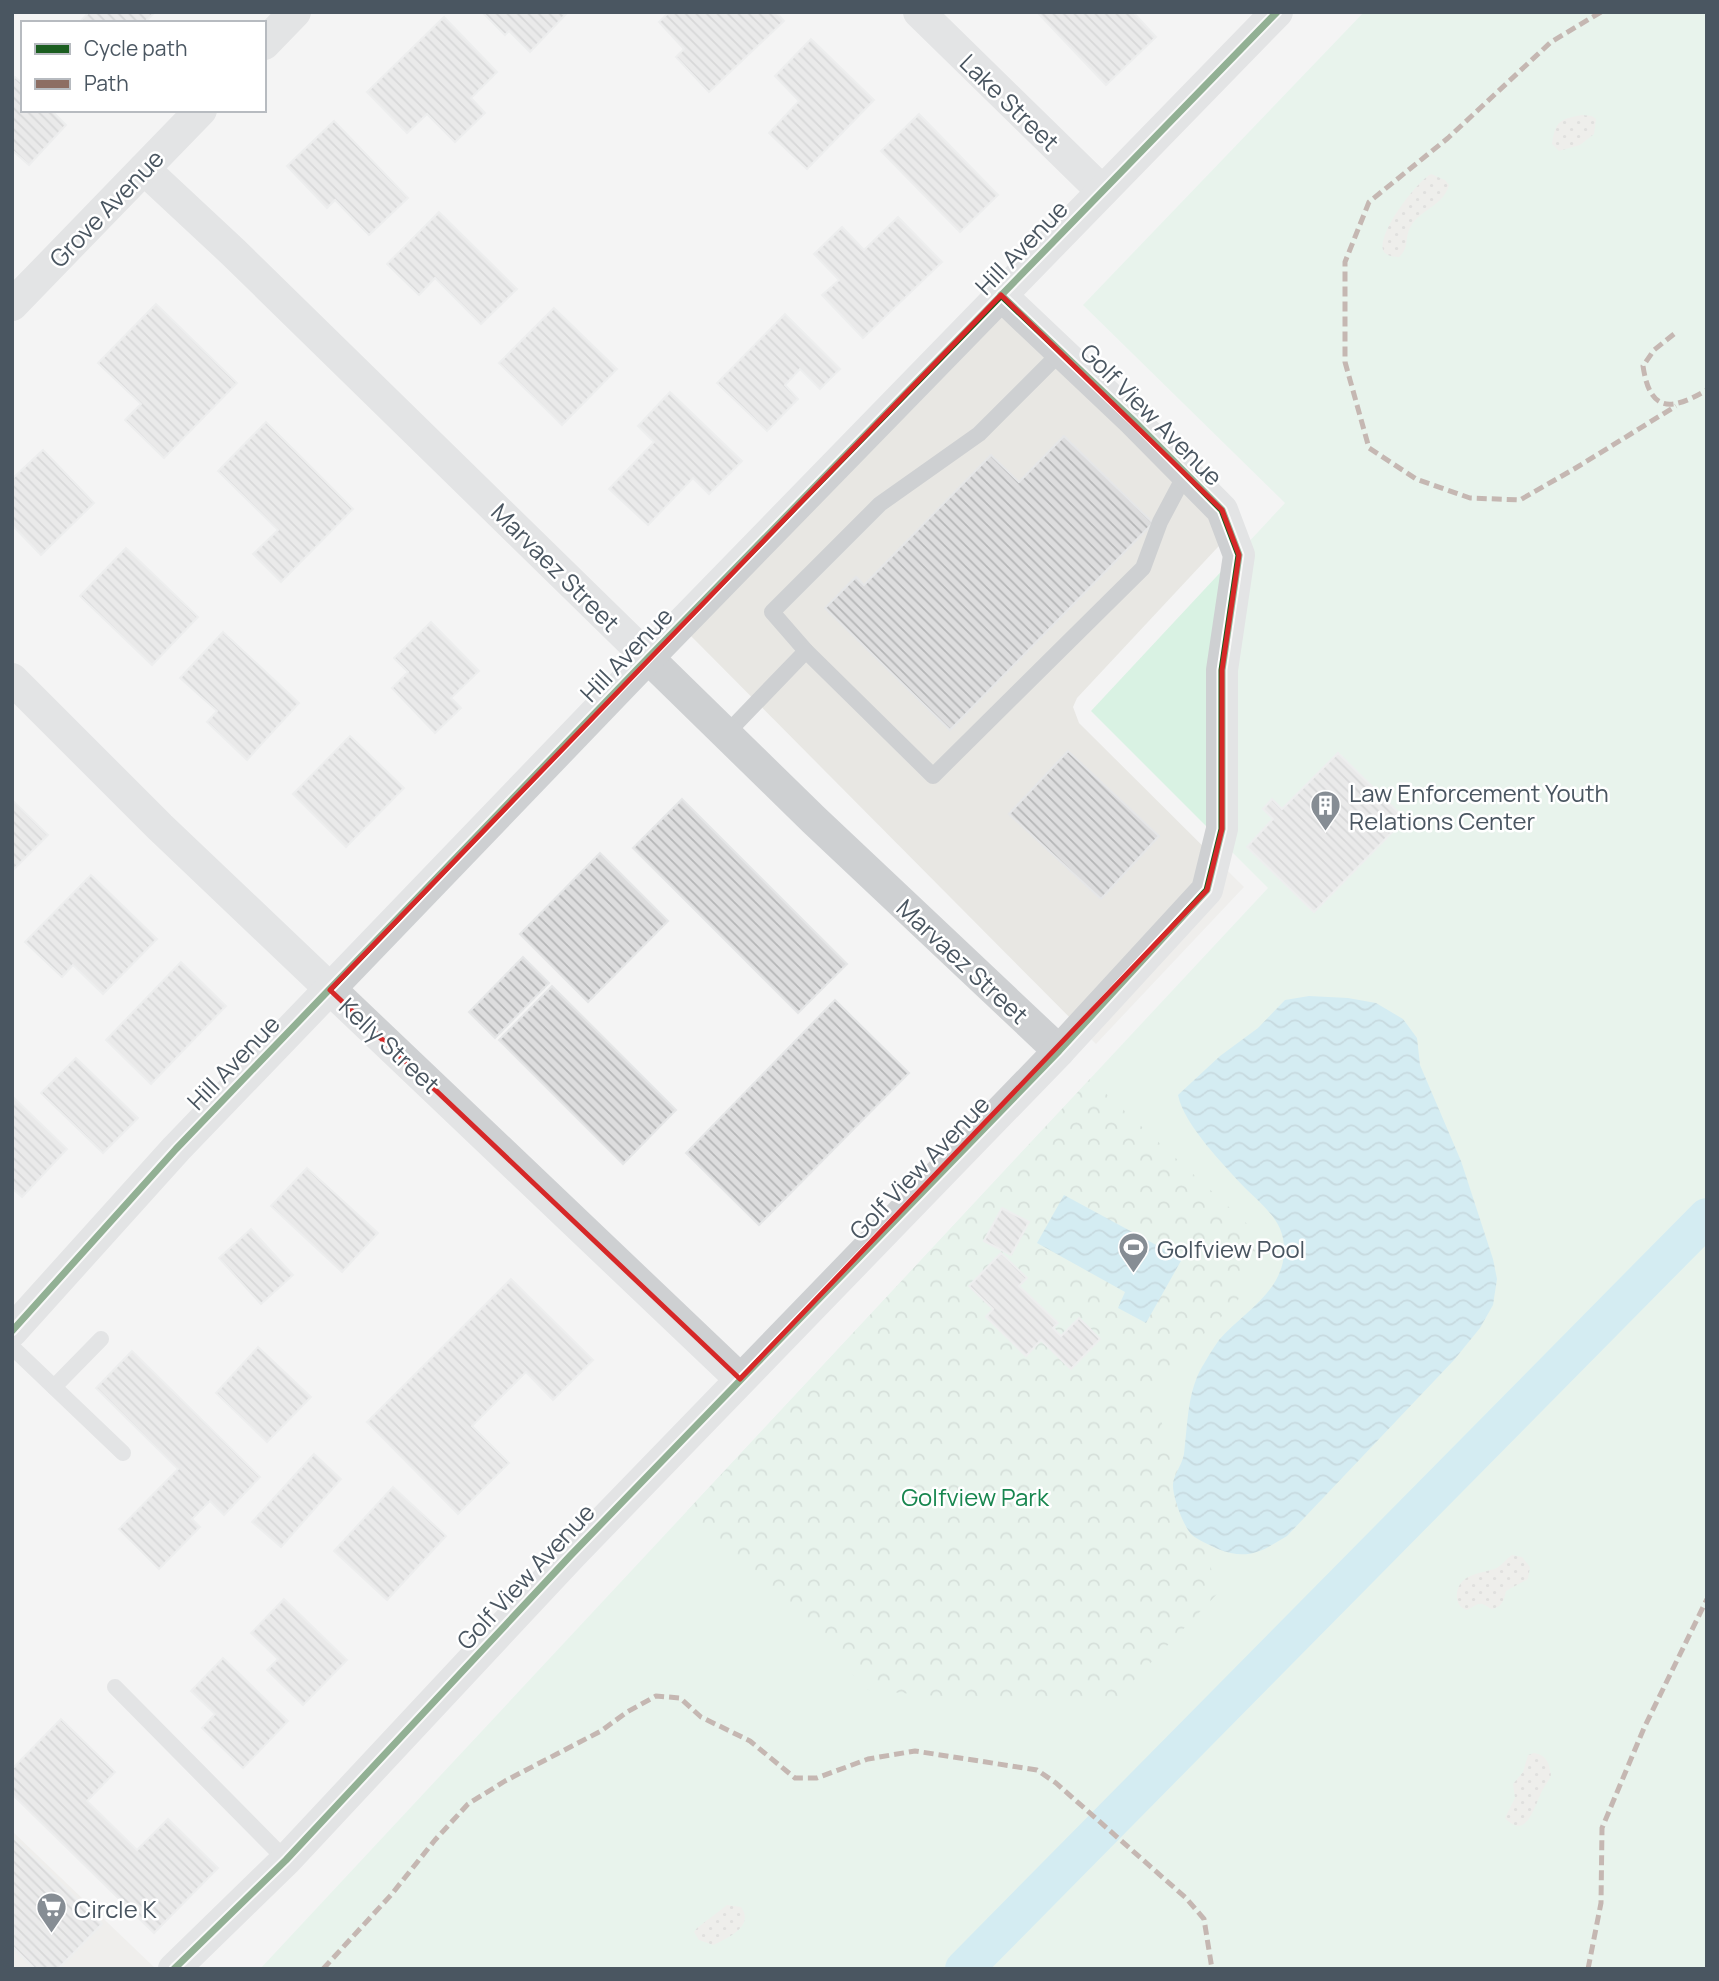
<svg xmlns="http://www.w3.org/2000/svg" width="1719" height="1981" viewBox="0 0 1719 1981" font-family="Manrope,sans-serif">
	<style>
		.commercial { fill: #e8e7e3 }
		.green { fill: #d9f2e3 }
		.sand { fill: url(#sand-dots) }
		.park { fill: url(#park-crowns) }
		.water { fill: url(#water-waves) }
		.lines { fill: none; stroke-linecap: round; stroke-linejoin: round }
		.canal { stroke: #aee2f0; stroke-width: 38 }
		.building { fill: url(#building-back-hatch); stroke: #e5e6e7; stroke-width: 2 }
		.lane { stroke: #ced0d2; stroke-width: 16 }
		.street { stroke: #ced0d2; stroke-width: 32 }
		.quiet { stroke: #8d6e63; stroke-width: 5; stroke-dasharray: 10 5; stroke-linecap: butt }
		.cycleway-casing { stroke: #fff; stroke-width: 11 }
		.cycleway { stroke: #1b5e20; stroke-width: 7 }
		.marked { fill: none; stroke: #d62828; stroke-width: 5; stroke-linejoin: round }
		.labels { text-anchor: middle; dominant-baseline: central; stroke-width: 5; stroke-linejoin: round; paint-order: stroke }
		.street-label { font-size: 24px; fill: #4a5661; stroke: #fff }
		.poi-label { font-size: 24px; fill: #4a5661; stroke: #fff; text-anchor: start }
		.park-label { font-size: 24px; fill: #17864f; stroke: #fff }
	</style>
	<defs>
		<pattern id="sand-dots" width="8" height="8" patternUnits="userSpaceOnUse" patternTransform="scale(1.75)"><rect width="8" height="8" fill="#e7e6e1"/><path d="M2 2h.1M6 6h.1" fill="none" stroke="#c8c7c4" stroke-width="1.8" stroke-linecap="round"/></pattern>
		<pattern id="park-crowns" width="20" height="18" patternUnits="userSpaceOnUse" patternTransform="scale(1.75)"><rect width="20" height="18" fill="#d9f2e3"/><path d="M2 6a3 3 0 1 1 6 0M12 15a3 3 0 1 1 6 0" fill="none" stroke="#b2c7bb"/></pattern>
		<pattern id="water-waves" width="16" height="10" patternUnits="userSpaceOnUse" patternTransform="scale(1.75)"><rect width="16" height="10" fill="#aee2f0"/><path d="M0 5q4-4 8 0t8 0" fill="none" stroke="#90bac6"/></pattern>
		<pattern id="building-back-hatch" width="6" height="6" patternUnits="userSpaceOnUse" patternTransform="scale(1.75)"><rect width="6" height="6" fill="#ddddde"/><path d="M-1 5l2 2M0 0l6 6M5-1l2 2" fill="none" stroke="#b5b6b7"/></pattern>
	</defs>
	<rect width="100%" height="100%" fill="#f4f4f4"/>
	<g class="commercial">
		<polygon points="1001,288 1231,533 1077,698 1073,707 1079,723 1244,887 1096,1044 684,629"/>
		<polygon points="12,1831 156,1969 12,1969"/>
	</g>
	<polygon class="green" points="1364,12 1707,12 1707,1969 260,1969 1268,888 1091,711 1285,503 1083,305"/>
	<g class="sand">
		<path d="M1582,115l10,1 4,3 -2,15 -14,11 -21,6 -7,-7c3,-23 8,-25 30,-29z"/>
		<path d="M1431,174l14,6 4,5c-6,21 -28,24 -38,41 -7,11 -1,22 -12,31 -5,0 -12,-1 -15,-5 -10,-15 32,-70 47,-78z"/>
		<path d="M1512,1555l10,2 8,10 -2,12 -22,12c-2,9 -4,17 -15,18 -12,-9 -12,-5 -24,1 -6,-2 -9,-5 -10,-12 -1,-24 22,-24 37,-29 7,-2 12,-10 18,-14z"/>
		<path d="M1534,1753c13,2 15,10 17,22 -2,6 -6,10 -9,16 -7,13 -15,51 -37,27l10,-20 -2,-14 10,-12 5,-17z"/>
		<path d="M727,1905l14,2c14,19 -13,31 -28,38l-14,-5 -5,-8 3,-4z"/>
	</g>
	<polygon class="park" points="1090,1079 1257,1233 1253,1264 1238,1300 1150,1388 1219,1592 1111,1704 1004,1702 868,1690 687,1511"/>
	<g class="water">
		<path d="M1309,996l39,2 28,5 27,16 14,19 3,27 41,96 32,98 4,20 -4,26 -13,23 -26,32 -167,176c-25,15 -39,25 -69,13 -8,-4 -21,-9 -27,-15 -8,-9 -19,-39 -18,-50 1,-10 9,-19 11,-30 4,-31 3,-65 21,-92 4,-7 9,-15 14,-22 23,-27 63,-47 65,-87 2,-31 -20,-46 -39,-65 -21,-23 -61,-63 -67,-93l42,-39 38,-28 27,-28z"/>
		<polygon points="1064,1195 1182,1259 1146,1323 1118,1308 1125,1292 1037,1243"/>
	</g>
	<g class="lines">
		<polyline class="canal" points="964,1969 1707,1217"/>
	</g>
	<g class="building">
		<polygon points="89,12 155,12 144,23 79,23"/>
		<polygon points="482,12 568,12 530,52 509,31 505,35"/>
		<polygon points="669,12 776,12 784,21 709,92 676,57 684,49 659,22"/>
		<polygon points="1037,12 1133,12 1156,37 1106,85"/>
		<polygon points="444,17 497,72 471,98 485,113 455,142 427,114 407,133 367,92"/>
		<polygon points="811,39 874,100 807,169 769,133 799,101 775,76"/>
		<polygon points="15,77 23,84 23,110 51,110 66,125 29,165 12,150 12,81"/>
		<polygon points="919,114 998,195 960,232 881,151"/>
		<polygon points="334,121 408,198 369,235 335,200 327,208 287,166"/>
		<polygon points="439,212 517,289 481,324 435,278 419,295 387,264"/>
		<polygon points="898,217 942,262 863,338 822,295 839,280 814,254 842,227 864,250"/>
		<polygon points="156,304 237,383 164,458 125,420 141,404 98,363"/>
		<polygon points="554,308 617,369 562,425 499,363"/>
		<polygon points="785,314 840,369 820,389 800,369 785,385 798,399 767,431 717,383"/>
		<polygon points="670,392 742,461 709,494 693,478 648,525 609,489 654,442 638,426"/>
		<polygon points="266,422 353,509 281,582 253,554 278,530 218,471"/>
		<polygon points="1064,436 1153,523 950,730 825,608 856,577 864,585 991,455 1019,482"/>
		<polygon points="43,450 94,503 41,555 12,525 12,479"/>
		<polygon points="126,548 198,617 152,665 80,596"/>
		<polygon points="431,622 479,671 451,698 461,708 435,733 392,688 408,672 394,658"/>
		<polygon points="223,632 299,703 247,760 207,722 217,711 180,678"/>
		<polygon points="350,736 404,788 346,847 293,794"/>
		<polygon points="1068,751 1159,836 1101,899 1009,814"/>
		<polygon points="1338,753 1405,819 1314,912 1247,847 1273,819 1263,809 1272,799 1282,809"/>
		<polygon points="682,799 847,964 798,1013 633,848"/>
		<polygon points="12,800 48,835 12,871"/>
		<polygon points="600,853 668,921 588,1002 520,934"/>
		<polygon points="91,875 157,939 103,994 73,965 62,977 25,942"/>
		<polygon points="523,957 549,983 495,1038 469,1012"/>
		<polygon points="181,962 226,1006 151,1084 106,1040"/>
		<polygon points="552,986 676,1110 623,1164 499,1040"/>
		<polygon points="835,1000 909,1073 759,1225 686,1153"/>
		<polygon points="76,1058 138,1118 103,1153 41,1093"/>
		<polygon points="12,1096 67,1149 22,1197 12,1188"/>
		<polygon points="307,1168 378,1233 342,1272 271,1206"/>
		<polygon points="1002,1208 1029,1222 1011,1255 984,1241"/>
		<polygon points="251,1229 293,1275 261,1304 219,1258"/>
		<polygon points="1001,1253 1027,1278 1019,1286 1058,1323 1053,1328 1061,1336 1079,1318 1100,1339 1071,1369 1041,1340 1026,1356 986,1317 993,1309 969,1286"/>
		<polygon points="511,1279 593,1360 553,1400 526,1372 472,1426 509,1463 458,1514 367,1422"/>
		<polygon points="258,1347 311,1397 267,1442 216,1393"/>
		<polygon points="132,1351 260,1477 224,1515 210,1501 192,1519 200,1527 159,1569 119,1529 178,1469 96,1388"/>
		<polygon points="314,1454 341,1479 281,1547 252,1522"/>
		<polygon points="393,1487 446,1536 387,1600 334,1551"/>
		<polygon points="284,1599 347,1660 303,1705 267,1670 278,1659 251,1633"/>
		<polygon points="223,1658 288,1721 243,1768 202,1728 215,1714 191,1691"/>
		<polygon points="61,1719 115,1772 87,1801 137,1850 168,1819 218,1868 154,1933 12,1794 12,1769"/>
		<polygon points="12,1836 102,1924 58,1969 35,1969 12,1946"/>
	</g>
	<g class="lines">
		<g class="lane">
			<polyline points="806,651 772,612 880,504 979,434 1061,352"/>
			<polyline points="726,734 806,651 933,776 1143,568 1160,522 1186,473"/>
			<polyline points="12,1347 123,1453"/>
			<polyline points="54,1387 101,1339"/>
			<polyline points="115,1687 286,1860"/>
		</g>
		<g class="street">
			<polyline points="919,12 1102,191"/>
			<polyline points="264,44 295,12"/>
			<polyline points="144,169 233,252 814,820 1059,1051"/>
			<polyline points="12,305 201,110"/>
			<polyline points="12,679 160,827 740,1379"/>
			<polyline points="12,1331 176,1149 648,658 1277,12"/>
			<polyline points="174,1969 286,1860 571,1555 1059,1051 1207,890 1222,829 1222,670 1239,555 1222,510 1134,421 1001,295"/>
		</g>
		<g class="quiet">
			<polyline points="1601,12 1551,42 1448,138 1369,202 1345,262 1345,362 1369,448 1416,479 1470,498 1520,500 1574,469 1676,406"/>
			<path d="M1674,334l-20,16 -11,16c7,47 28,45 64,24"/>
			<polyline points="323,1969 391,1895 435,1840 468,1804 505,1781 601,1731 627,1712 656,1696 680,1698 701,1717 750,1741 795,1778 817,1778 868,1759 915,1751 1037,1770 1056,1783 1186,1898 1204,1919 1212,1969"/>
			<polyline points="1588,1969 1601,1903 1602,1828 1644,1728 1707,1599"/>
		</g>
		<defs>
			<g id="cycleway">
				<polyline points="12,1331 176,1149 648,658 1277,12"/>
				<polyline points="174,1969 286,1860 571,1555 1059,1051 1207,890 1222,829 1222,670 1239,555 1222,510 1134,421 1001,295"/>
			</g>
		</defs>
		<use href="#cycleway" class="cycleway-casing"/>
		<use href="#cycleway" class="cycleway"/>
	</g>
	<path d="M0 0H1719V1981H0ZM1001,295l221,215 17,45 -17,115v159l-15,61 -467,489 -410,-389z" fill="#f4f4f4" fill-opacity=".55" fill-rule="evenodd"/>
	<path class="marked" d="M1001,295l221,215 17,45 -17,115v159l-15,61 -467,489 -410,-389z"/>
	<defs>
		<symbol id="building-pin" viewBox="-11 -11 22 30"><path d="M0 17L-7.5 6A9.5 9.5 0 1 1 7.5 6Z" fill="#868d94" stroke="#fff"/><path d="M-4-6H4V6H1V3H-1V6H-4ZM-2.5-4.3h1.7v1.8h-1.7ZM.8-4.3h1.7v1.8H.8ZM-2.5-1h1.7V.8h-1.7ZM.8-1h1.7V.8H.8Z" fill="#fff"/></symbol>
		<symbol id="stadium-pin" viewBox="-11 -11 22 30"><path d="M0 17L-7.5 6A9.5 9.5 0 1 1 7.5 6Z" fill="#868d94" stroke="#fff"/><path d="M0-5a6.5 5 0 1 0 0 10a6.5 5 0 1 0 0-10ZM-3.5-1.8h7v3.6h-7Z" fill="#fff"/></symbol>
		<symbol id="supermarket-pin" viewBox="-11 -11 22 30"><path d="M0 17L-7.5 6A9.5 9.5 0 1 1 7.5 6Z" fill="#868d94" stroke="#fff"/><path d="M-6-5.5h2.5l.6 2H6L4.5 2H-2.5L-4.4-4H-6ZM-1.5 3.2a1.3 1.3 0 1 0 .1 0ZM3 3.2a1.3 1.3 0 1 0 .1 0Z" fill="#fff"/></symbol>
	</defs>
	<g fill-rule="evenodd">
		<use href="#building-pin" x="1308" y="788" width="35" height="47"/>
		<use href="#stadium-pin" x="1116" y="1230" width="35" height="47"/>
		<use href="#supermarket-pin" x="34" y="1890" width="35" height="47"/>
	</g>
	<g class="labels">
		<g class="street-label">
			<text transform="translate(1010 102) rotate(44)">Lake Street</text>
			<text transform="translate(106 208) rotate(-46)">Grove Avenue</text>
			<text transform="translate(1021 247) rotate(-46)">Hill Avenue</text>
			<text transform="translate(1152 414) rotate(45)">Golf View Avenue</text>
			<text transform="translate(556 567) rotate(45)">Marvaez Street</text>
			<text transform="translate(626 654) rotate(-46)">Hill Avenue</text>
			<text transform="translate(963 961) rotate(43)">Marvaez Street</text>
			<text transform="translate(390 1045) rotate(43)">Kelly Street</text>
			<text transform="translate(233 1062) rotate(-46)">Hill Avenue</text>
			<text transform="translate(919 1167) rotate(-46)">Golf View Avenue</text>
			<text transform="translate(525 1576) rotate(-47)">Golf View Avenue</text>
		</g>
		<g class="poi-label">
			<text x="1349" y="792">Law Enforcement Youth<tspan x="1349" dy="28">Relations Center</tspan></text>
			<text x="1157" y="1248">Golfview Pool</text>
			<text x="74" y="1908">Circle K</text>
		</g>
		<g class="park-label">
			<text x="975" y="1496">Golfview Park</text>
		</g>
	</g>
	<rect width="1719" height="1981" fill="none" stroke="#4a5661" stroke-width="28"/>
	<rect x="21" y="21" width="245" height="91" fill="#ffffff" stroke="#b7bbc0" stroke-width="2"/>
	<rect x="35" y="44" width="35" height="10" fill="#1b5e20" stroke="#b7bbc0" stroke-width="2"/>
	<text x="84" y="56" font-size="21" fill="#4a5661">Cycle path</text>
	<rect x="35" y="79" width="35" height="10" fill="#8d6e63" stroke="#b7bbc0" stroke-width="2"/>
	<text x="84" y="91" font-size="21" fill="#4a5661">Path</text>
</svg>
